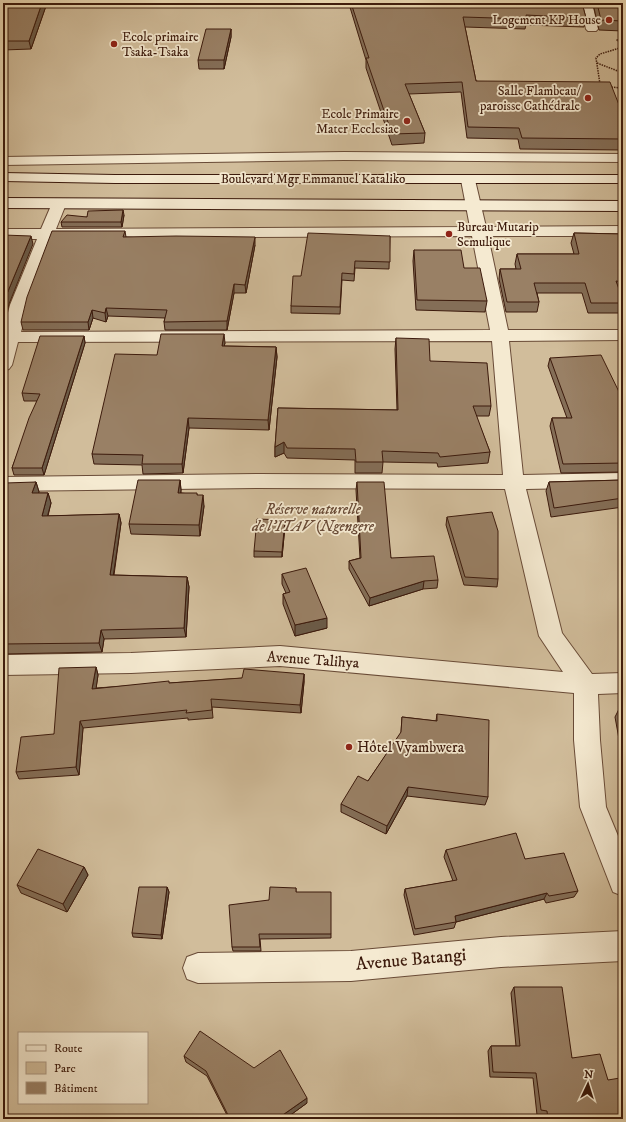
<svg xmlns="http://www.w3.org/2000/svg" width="626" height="1122" viewBox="0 0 626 1122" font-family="'IM FELL DW Pica',serif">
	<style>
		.green { fill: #d1bd9b; stroke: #866c54; fill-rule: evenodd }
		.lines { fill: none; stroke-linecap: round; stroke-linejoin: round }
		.street-casing { stroke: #694b37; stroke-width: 2 }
		.secondary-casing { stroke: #3c1a0c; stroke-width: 2 }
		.path { stroke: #3c1a0c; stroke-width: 1.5; stroke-dasharray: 1.5 1; stroke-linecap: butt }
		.street { fill: #f5ead1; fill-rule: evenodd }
		.secondary { fill: #f5ead1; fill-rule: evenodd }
		.wall { fill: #846e57; stroke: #3c1a0c }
		.shaded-wall { fill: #6b5a47; stroke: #3c1a0c }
		.building { fill: #998065; stroke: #3c1a0c }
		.poi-dot { fill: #8f2418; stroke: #f5ead1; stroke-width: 1.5 }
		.labels { text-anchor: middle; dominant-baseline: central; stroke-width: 3.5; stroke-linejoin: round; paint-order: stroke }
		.far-poi-label { font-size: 13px; fill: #3c1a0c; stroke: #f5ead1; text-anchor: end }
		.far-street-label { font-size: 13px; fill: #3c1a0c; stroke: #f5ead1 }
		.park-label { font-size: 15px; font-style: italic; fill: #694b37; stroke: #f5ead1 }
		.street-label { font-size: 15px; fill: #3c1a0c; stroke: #f5ead1 }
		.poi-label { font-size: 15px; fill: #3c1a0c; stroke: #f5ead1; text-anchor: start }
		.near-street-label { font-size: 18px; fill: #3c1a0c; stroke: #f5ead1 }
	</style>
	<rect width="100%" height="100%" fill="#efdeb8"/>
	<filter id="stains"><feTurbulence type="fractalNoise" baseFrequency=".005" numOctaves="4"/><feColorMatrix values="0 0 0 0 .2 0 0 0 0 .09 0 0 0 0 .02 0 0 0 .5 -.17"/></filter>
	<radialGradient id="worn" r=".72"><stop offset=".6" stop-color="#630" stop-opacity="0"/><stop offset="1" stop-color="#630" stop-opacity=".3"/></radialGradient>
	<path class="green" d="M3,3h620v1116h-620zM19,1033h128v70h-128z"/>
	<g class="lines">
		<defs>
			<g id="street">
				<polygon points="580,3 592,3 598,29 596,31 588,31 586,29"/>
				<polygon points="344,152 623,154 623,162 344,160 3,165 3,157"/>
				<path d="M468,176l5,1 2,3 11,47 137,-1v10h-135l20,94h115v10l-114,1 14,134 100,-2v14l-97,2 36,144 30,41 31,-1v20l-25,1 2,46 6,67 17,41v48l-10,-4 -33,-85 -6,-67v-47l-294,-27 -149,7 -128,2v-20l128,-2 149,-7 283,26 -24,-36 -34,-147 -249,-1 -253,3v-14l253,-3 247,1 -11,-134 -474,1 -6,23 -3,4 -6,2v-39l7,-27 27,-66h-34v-10h38l12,-28 5,-2 5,2 3,3 -10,25 414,-2 -9,-47 2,-3zM472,236l18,94 -469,2 7,-27 25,-67z"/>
				<polygon points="623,931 623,961 501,967 351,981 198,983 187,979 183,968 187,957 198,953 351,951 501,937"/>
			</g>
			<g id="secondary">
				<polygon points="3,173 115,175 623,175 623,183 115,183 3,181"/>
				<polygon points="3,198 623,201 623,211 3,208"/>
			</g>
		</defs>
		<use href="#street" class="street-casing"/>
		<use href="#secondary" class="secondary-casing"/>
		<g class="path">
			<polyline points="623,40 617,40 623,46"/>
			<polyline points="597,63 623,73"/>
			<polyline points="600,84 596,58 600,54 623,47"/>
			<polyline points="609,87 623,88"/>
		</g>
		<use href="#street" class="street"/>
		<use href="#secondary" class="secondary"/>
	</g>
	<g class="wall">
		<polygon points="3,3 47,3 31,49 3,50"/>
		<polygon points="323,3 582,3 586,18 584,27 526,25 525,29 465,27 476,81 623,115 623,150 520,149 518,139 467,138 461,92 409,94 425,133 424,143 392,145 366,68 366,60 349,4"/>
		<polygon points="595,3 623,3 623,31 599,30 594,8"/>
		<polygon points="231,29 231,37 224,69 199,69 198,60"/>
		<polygon points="124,215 122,227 62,227 61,222 87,217"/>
		<polygon points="125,231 126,237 255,245 246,293 234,293 227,330 165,330 164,322 165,318 108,316 106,322 93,318 89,330 23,330 21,322"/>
		<polygon points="574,233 623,234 623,292 620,292 623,300 623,308 621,313 588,313 582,293 537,293 539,302 537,312 506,312 499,279 500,269 516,269 515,264 517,254 574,254 571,243"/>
		<polygon points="390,236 389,269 355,268 354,281 342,280 340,314 291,313 291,306 301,276"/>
		<polygon points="414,250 464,268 487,301 485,312 416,310 413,261"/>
		<polygon points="84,336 85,343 44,475 14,475 12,468 37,401 24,401 22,393"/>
		<polygon points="396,338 430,361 491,406 489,416 476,416 490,452 488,463 438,467 437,463 383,462 382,473 355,473 355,460 287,458 284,453 275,457 275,447 278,408 397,410 395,349"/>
		<polygon points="225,343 224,346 276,347 277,357 269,430 189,428 183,473 143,474 142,465 94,464 92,454 157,355"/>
		<polygon points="550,358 623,400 623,472 561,473 550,426 552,418 567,418 548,366"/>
		<polygon points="180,480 181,490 181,493 198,495 204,506 200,536 131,534 129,524"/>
		<polygon points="623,480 623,507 551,517 546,491 549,482"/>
		<polygon points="36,482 39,492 38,493 48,493 51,503 48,516 119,514 121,523 114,575 187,577 189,587 186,637 104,639 102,652 3,654 3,489"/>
		<polygon points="357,482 391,558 438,580 437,588 423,589 369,606 349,569 349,561 360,558 356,490"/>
		<polygon points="447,517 498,579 497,587 464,585 446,525"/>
		<polygon points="285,526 282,557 254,557 254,551"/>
		<polygon points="282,574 327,628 295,636 283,604 283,594 286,593 282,584"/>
		<polygon points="96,667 98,675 96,688 304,674 304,682 301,713 212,707 213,718 188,720 188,718 83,728 79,775 19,779 16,772 54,734"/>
		<polygon points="619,709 623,709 623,761 615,717"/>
		<polygon points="437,714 488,797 485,805 407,796 386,834 341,812 341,804 368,781 401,733 402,717 436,721"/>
		<polygon points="446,850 525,859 578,891 574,897 546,903 544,899 456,922 454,928 414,935 404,895 405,889 453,881 444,857"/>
		<polygon points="84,867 88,875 67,912 21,893 17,885"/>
		<polygon points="167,887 169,892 162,939 133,937 132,933"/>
		<polygon points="296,888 296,892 331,934 331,938 260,939 261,951 233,951 232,947 269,900"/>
		<polygon points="514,987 572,1058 608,1080 623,1119 544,1119 544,1115 537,1115 533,1078 490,1077 488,1051 491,1046 516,1046 511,993"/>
		<polygon points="184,1056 307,1103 285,1119 229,1119 207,1076 186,1062"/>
	</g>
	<g class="shaded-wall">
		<polygon points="42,3 47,3 31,49 29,41"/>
		<polygon points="231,29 231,37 224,69 224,60"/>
		<polygon points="123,210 124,215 122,227 121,222"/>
		<polygon points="31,236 33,244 9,304 3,328 3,309 6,296"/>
		<polygon points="255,237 255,245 246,293 245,285"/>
		<polygon points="234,284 234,293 227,330 227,321"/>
		<polygon points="106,308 108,316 106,322 105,313"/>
		<polygon points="92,310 93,318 89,330 88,322"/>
		<polygon points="224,334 225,343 222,355 222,346"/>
		<polygon points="84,336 85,343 44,475 42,468"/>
		<polygon points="276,347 277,357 269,430 268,420"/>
		<polygon points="188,418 189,428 183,473 182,464"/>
		<polygon points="284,442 284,453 275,457 275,447"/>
		<polygon points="180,480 181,490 179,503 178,493"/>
		<polygon points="36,482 39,492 35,503 32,493"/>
		<polygon points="48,493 51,503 45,525 42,516"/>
		<polygon points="203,495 204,506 200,536 199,525"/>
		<polygon points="119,514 121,523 112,584 110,575"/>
		<polygon points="285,520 285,526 282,557 282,552"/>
		<polygon points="187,577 189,587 186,637 184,628"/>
		<polygon points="424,581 423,589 369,606 370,598"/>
		<polygon points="327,618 327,628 295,636 295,625"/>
		<polygon points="101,630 104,639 102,652 99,643"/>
		<polygon points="96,667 98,675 95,696 92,689"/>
		<polygon points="304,674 304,682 301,713 300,705"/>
		<polygon points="80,721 83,728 79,775 76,767"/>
		<polygon points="408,787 407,796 386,834 387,826"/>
		<polygon points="84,867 88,875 67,912 63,904"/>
		<polygon points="167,887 169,892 162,939 161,935"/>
		<polygon points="547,893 544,899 456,922 455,916"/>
		<polygon points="307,1098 307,1103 285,1119 277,1119"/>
	</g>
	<g class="building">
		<polygon points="3,3 42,3 29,41 3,41"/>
		<polygon points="351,3 582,3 586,18 526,15 527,19 463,17 476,81 610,82 623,115 623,139 522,138 519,128 468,127 462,82 405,84 425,133 392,134 366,58 369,58"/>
		<polygon points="597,3 623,3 623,21 601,20"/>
		<polygon points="206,29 231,29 224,60 198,60"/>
		<polygon points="123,210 121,222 61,222 67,215 87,217 88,211"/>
		<polygon points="52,231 125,231 123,237 176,236 255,237 245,285 234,284 227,321 164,322 167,310 106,308 105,313 92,310 88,322 21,322 27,297"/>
		<polygon points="308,233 390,236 390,262 355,261 354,274 342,273 340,307 291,306 293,276 301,276"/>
		<polygon points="574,233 623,234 623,282 616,281 623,300 623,303 591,303 585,283 534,283 539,302 507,302 500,269 521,269 517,254 579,254"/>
		<polygon points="3,235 31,236 6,296 3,309"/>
		<polygon points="414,250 461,250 464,268 480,268 487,301 417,300"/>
		<polygon points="161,334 224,334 222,346 276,347 268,420 188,418 182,464 142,464 143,455 92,454 115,354 157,355"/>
		<polygon points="40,336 84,336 42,468 12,468 29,418 40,394 22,393"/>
		<polygon points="396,338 429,339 430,361 487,363 491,406 473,406 490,452 440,457 438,453 382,451 383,462 356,462 355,449 287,448 284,442 275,447 278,408 398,410"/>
		<polygon points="601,355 623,400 623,463 563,464 552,418 572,418 550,358"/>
		<polygon points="138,480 180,480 178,493 197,493 197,495 203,495 199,525 129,524"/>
		<polygon points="623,480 623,498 554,508 549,482"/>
		<polygon points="36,482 32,493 48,493 42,516 119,514 110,575 187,577 184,628 101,630 99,643 3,644 3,489 5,483"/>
		<polygon points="357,482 384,482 391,558 434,556 438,580 424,581 370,598 349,561 361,558"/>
		<polygon points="492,512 498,531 498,579 465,577 447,517"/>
		<polygon points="257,519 285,520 282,552 254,551"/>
		<polygon points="306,568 327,618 295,625 283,594 290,592 282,574"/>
		<polygon points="96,667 92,689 169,681 169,683 242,678 244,669 304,674 300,705 211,699 212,710 186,713 187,710 80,721 76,767 16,772 21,737 54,734 59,668"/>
		<polygon points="619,709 623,709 623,730"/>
		<polygon points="437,714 489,720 488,797 408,787 387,826 341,804 358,776 368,781 401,732 402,717 437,721"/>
		<polygon points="516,833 525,859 564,853 578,891 549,896 547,893 455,916 456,922 415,929 405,889 457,880 446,850"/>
		<polygon points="38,849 84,867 63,904 17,885"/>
		<polygon points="139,887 167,887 161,935 132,933"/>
		<polygon points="270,887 296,888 296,892 331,892 331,934 259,934 260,947 232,947 229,905 269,900"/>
		<polygon points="514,987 562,987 572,1058 600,1054 608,1080 620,1078 623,1088 623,1119 548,1119 547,1111 541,1110 536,1073 493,1072 491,1046 520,1046"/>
		<polygon points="200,1031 254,1068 280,1050 307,1098 277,1119 230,1119 206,1071 184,1056"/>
	</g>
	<g class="poi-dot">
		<circle cx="609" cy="20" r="4"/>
		<circle cx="114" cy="44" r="4"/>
		<circle cx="588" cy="98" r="4"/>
		<circle cx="407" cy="121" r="4"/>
		<circle cx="449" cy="234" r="4"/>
		<circle cx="349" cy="747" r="4"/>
	</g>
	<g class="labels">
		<g class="far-poi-label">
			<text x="601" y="20">Logement KP House</text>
			<text x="122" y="37" text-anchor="start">Ecole primaire<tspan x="122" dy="15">Tsaka-Tsaka</tspan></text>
			<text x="580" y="91">Salle Flambeau/<tspan x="580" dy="15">paroisse Cathédrale</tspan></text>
			<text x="399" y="114">Ecole Primaire<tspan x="399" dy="15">Mater Ecclesiae</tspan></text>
			<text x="457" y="227" text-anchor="start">Bureau Mutarip<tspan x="457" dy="15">Semulique</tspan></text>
		</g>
		<g class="far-street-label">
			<text x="313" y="179">Boulevard Mgr Emmanuel Kataliko</text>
		</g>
		<g class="park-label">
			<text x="313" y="509">Réserve naturelle<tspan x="313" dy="17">de l'ITAV (Ngengere</tspan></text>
		</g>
		<g class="street-label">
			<text transform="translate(313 660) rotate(4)">Avenue Talihya</text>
		</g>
		<g class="poi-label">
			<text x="357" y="747">Hôtel Vyambwera</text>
		</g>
		<g class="near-street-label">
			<text transform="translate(411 960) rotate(-5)">Avenue Batangi</text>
		</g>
	</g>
	<rect width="626" height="1122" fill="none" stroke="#efdeb8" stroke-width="16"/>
	<rect x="4" y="4" width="618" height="1114" fill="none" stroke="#3c1a0c" stroke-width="2"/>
	<rect x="8" y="8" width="610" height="1106" fill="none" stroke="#3c1a0c"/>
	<rect x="18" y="1032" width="130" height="72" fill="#f5ead1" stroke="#ab9782"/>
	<rect x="26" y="1045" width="20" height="6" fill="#f5ead1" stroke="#ab9782"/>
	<text x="54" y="1052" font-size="12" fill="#3c1a0c">Route</text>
	<rect x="26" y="1062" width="20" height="12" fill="#d1bd9b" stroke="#ab9782"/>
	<text x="54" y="1072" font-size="12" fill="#3c1a0c">Parc</text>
	<rect x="26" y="1082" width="20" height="12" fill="#998065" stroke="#ab9782"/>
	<text x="54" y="1092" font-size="12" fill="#3c1a0c">Bâtiment</text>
	<g transform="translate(588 1084) rotate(4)" stroke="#f5ead1" stroke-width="3" paint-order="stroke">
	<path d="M0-3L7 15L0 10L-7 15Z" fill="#3c1a0c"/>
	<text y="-6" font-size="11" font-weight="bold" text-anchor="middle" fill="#3c1a0c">N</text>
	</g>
	<rect width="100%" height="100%" filter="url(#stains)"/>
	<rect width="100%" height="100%" fill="url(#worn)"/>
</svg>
